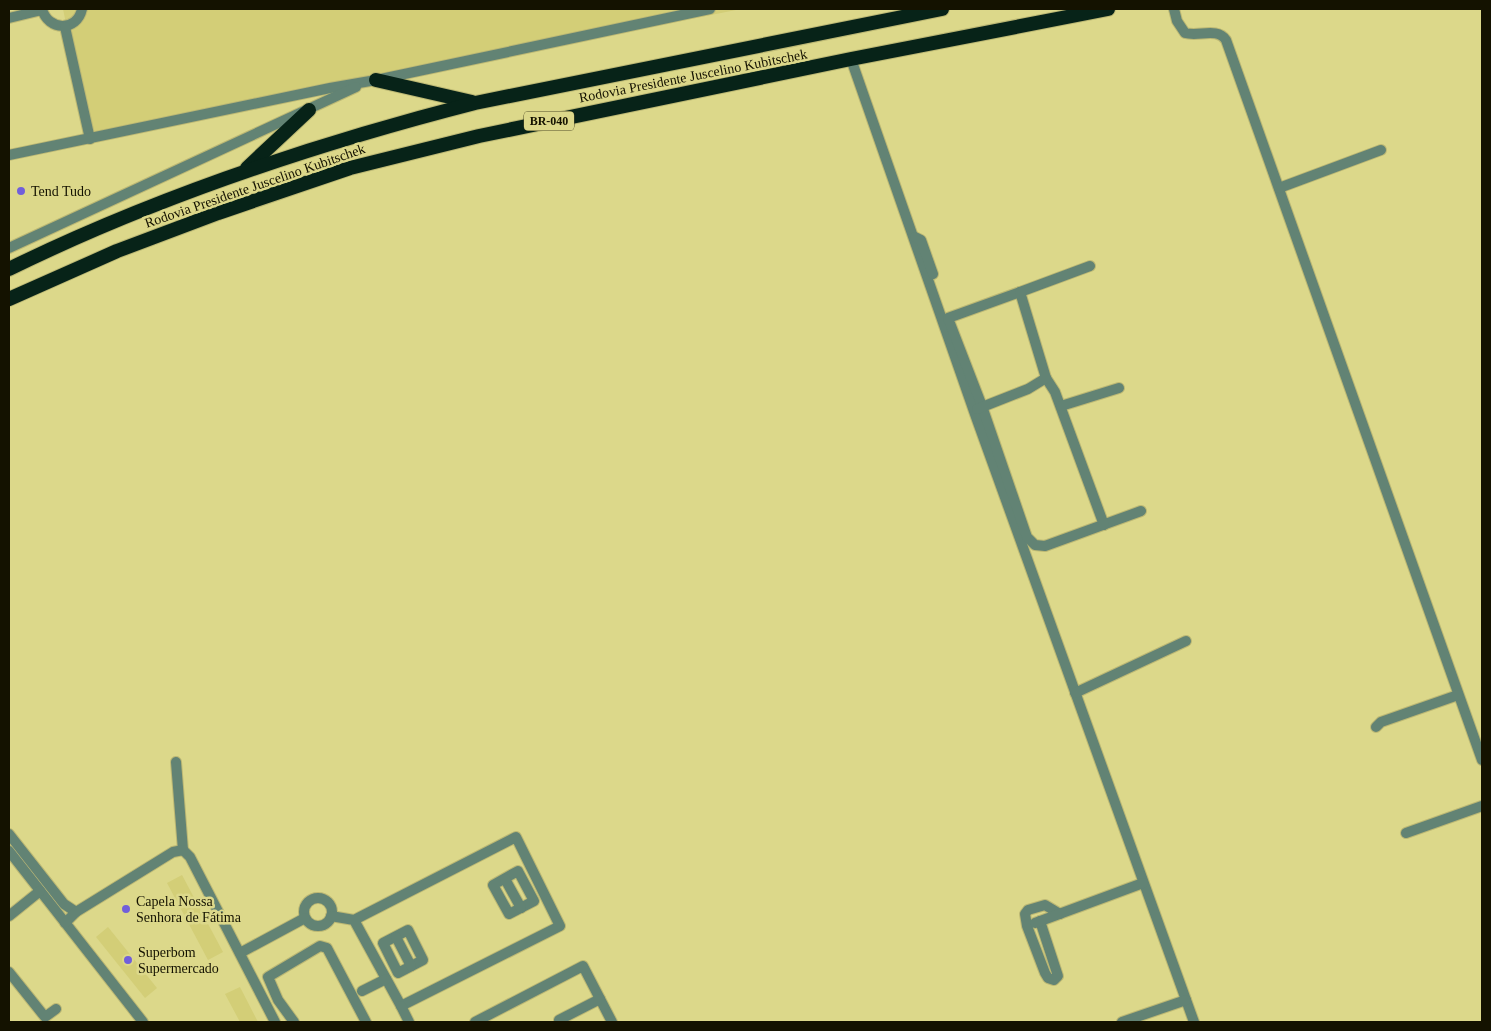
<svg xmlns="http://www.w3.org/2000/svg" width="1491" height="1031" viewBox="0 0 1491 1031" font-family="'Times New Roman',serif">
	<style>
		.built { fill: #d3ce77 }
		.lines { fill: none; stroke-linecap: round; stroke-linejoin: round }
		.minor-casing { stroke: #bcb874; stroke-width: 12 }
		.highway-casing { stroke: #bcb874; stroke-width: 16 }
		.minor { stroke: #628374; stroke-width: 10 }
		.highway { stroke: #072318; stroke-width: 14 }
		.poi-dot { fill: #715fda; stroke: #dcd88a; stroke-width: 2 }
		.labels { text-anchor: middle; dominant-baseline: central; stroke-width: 5; stroke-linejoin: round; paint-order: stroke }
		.shield { fill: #dcd88a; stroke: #504d29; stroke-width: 1 }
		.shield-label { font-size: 12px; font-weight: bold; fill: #141200 }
		.street-label { font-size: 14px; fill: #141200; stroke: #dcd88a }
		.poi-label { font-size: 14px; fill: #141200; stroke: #dcd88a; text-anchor: start }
	</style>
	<rect width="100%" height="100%" fill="#dcd88a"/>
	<g class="built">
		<polygon points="63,9 741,9 90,139"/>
		<polygon points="182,875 223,952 208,960 167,883"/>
		<polygon points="108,927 157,988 145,998 96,937"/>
		<polygon points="240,987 258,1022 240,1022 225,994"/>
	</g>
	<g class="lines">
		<defs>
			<g id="minor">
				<path d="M42,9c6,22 35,23 40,0"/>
				<path d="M1174,9l3,12 8,12c14,4 32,-6 41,7l256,720"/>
				<polyline points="9,18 42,10"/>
				<polyline points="65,27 90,139"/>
				<polyline points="851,59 976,417 1194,1022"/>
				<polyline points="9,155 330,88 376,80 710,9"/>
				<polyline points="1279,188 1381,150"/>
				<polyline points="915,237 921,240 933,274"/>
				<polyline points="9,248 356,87"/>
				<polyline points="1020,292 948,318 982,406 1027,537 1035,545 1045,546 1141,511"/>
				<polyline points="1046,378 1055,392 1104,525"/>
				<polyline points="1061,406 1119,388"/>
				<polyline points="977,409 1028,389 1046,378 1020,292 1090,266"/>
				<polyline points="1075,693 1186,641"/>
				<polyline points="1376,727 1381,722 1458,695"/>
				<polyline points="176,762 183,850"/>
				<polyline points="1406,833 1482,806"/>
				<polyline points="9,834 64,904 76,912"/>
				<polyline points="9,851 143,1022"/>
				<polygon points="518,871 534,901 509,914 493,885"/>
				<polyline points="505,879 521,908"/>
				<circle cx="318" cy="912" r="14"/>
				<polyline points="9,916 40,891"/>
				<polyline points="331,916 354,920 516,837 560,926 401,1006 354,920"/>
				<polyline points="1040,921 1058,976 1054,980 1048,978 1045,973 1027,926 1025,914 1028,910 1045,905 1060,914"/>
				<polyline points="65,923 76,912 173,852 183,850 190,857 275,1022"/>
				<polyline points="1035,923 1143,883"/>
				<polygon points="408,930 423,960 398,973 383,943"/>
				<polyline points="396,937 411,966"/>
				<polyline points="240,953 305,918"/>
				<polyline points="9,972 45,1017 56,1009"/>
				<polyline points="362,991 386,979"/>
				<polyline points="401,1006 409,1022"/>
				<polyline points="294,1022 278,1000 268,977 320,946 327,948 366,1022"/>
				<polyline points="475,1022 583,966 612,1022"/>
				<polyline points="560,1022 559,1020 600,999"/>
				<polyline points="1122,1022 1186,1000"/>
			</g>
			<g id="highway">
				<polyline points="376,80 472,102"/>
				<polyline points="247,168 309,110"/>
				<path d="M9,269c149,-73 306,-125 466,-166l467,-94"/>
				<polyline points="9,299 117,251 218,213 350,168 479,136 851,59 1108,9"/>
			</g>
		</defs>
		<use href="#minor" class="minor-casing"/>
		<use href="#highway" class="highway-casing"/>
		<use href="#minor" class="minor"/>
		<use href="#highway" class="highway"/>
	</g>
	<g class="poi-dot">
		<circle cx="21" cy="191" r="5"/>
		<circle cx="126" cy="909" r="5"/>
		<circle cx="128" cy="960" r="5"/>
	</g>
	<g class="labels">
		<rect class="shield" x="524" y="111.5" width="50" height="19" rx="4"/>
		<g class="shield-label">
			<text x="549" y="121">BR-040</text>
		</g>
		<g class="street-label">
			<text transform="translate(693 76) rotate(-11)">Rodovia Presidente Juscelino Kubitschek</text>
			<text transform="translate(255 186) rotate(-19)">Rodovia Presidente Juscelino Kubitschek</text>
		</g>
		<g class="poi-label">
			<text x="31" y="191">Tend Tudo</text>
			<text x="136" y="901">Capela Nossa<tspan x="136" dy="16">Senhora de Fátima</tspan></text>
			<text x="138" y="952">Superbom<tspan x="138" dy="16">Supermercado</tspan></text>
		</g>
	</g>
	<rect width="1491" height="1031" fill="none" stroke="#141200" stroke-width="20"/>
</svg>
